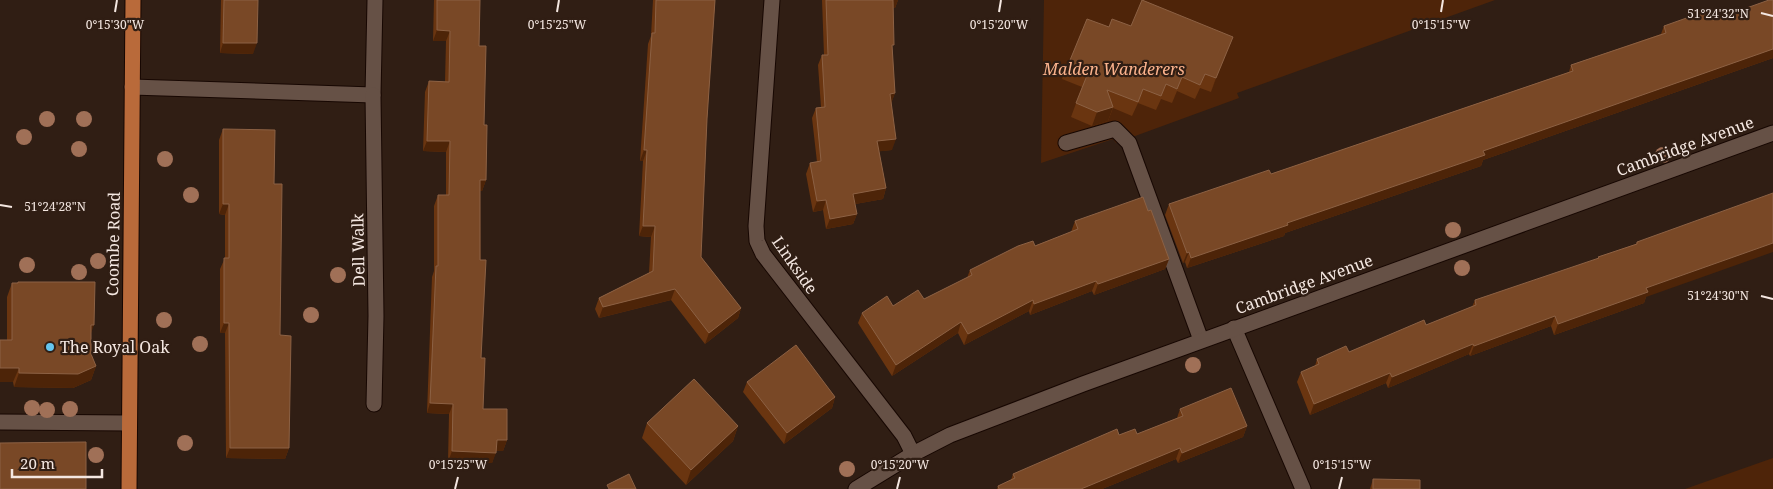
<svg xmlns="http://www.w3.org/2000/svg" width="1773" height="489" viewBox="0 0 1773 489" font-family="'Noto Serif',serif">
	<style>
		.green { fill: #4e2409 }
		.lines { fill: none; stroke-linecap: round; stroke-linejoin: round }
		.minor-casing { stroke: #170702; stroke-width: 17 }
		.major-casing { stroke: #170702; stroke-width: 17 }
		.minor { stroke: #665146; stroke-width: 15 }
		.major { stroke: #b96a3a; stroke-width: 15 }
		.tree { fill: #a07057 }
		.wall { fill: #6a3510 }
		.shaded-wall { fill: #4d2408 }
		.building { fill: #794826; stroke: #8c6144 }
		.ticks { fill: none; stroke: #f4e7e1; stroke-width: 2 }
		.poi-dot { fill: #65c5ee; stroke: #301e14; stroke-width: 2 }
		.labels { text-anchor: middle; dominant-baseline: central; stroke-width: 4.5; stroke-linejoin: round; paint-order: stroke }
		.park-label { font-size: 16px; font-style: italic; fill: #fcb38d; stroke: #301e14 }
		.street-label { font-size: 16px; fill: #f4e7e1; stroke: #301e14 }
		.poi-label { font-size: 16px; fill: #f4e7e1; stroke: #301e14; text-anchor: start }
		.ticks-label { font-size: 12px; text-anchor: middle; fill: #f4e7e1; stroke: #301e14; stroke-width: 4.5; stroke-linejoin: round; paint-order: stroke }
	</style>
	<rect width="100%" height="100%" fill="#301e14"/>
	<g class="green">
		<polygon points="1044,0 1495,0 1237,93 1239,98 1116,143 1113,139 1041,163"/>
		<polygon points="1773,458 1773,489 1685,489"/>
	</g>
	<g class="lines">
		<defs>
			<g id="minor">
				<polyline points="772,0 756,226 757,241 763,254 904,436 913,454"/>
				<polyline points="132,87 373,95 375,0"/>
				<polyline points="373,95 376,316 374,404"/>
				<polyline points="1066,143 1115,129 1129,143 1201,340"/>
				<polyline points="1234,328 1303,489"/>
				<polyline points="0,422 129,423"/>
				<polyline points="856,489 913,454 950,435 1083,384 1773,133"/>
			</g>
			<polyline id="major" points="129,489 133,0"/>
		</defs>
		<use href="#minor" class="minor-casing"/>
		<use href="#major" class="major-casing"/>
		<use href="#minor" class="minor"/>
		<use href="#major" class="major"/>
	</g>
	<g class="tree">
		<circle cx="47" cy="119" r="8"/>
		<circle cx="84" cy="119" r="8"/>
		<circle cx="24" cy="137" r="8"/>
		<circle cx="79" cy="149" r="8"/>
		<circle cx="1663" cy="155" r="8"/>
		<circle cx="165" cy="159" r="8"/>
		<circle cx="191" cy="195" r="8"/>
		<circle cx="1453" cy="230" r="8"/>
		<circle cx="98" cy="261" r="8"/>
		<circle cx="27" cy="265" r="8"/>
		<circle cx="1462" cy="268" r="8"/>
		<circle cx="79" cy="272" r="8"/>
		<circle cx="338" cy="275" r="8"/>
		<circle cx="311" cy="315" r="8"/>
		<circle cx="164" cy="320" r="8"/>
		<circle cx="200" cy="344" r="8"/>
		<circle cx="1193" cy="365" r="8"/>
		<circle cx="32" cy="408" r="8"/>
		<circle cx="70" cy="409" r="8"/>
		<circle cx="47" cy="410" r="8"/>
		<circle cx="185" cy="443" r="8"/>
		<circle cx="96" cy="455" r="8"/>
		<circle cx="847" cy="469" r="8"/>
	</g>
	<g class="wall">
		<polygon points="221,0 258,0 253,54 220,53"/>
		<polygon points="434,0 480,0 479,46 484,125 486,180 482,191 480,191 481,358 483,409 507,440 503,451 496,451 492,463 448,462 449,414 427,413 432,277 434,271 434,206 438,195 446,195 446,152 423,151 425,92 429,81 445,82 446,41 433,41"/>
		<polygon points="653,0 715,0 707,119 701,257 741,308 738,318 705,344 671,300 599,318 595,309 599,298 649,273 651,237 639,236 643,161 640,161 648,44 651,36"/>
		<polygon points="822,0 898,0 895,8 893,8 892,49 895,93 891,103 892,150 879,151 886,188 883,199 855,204 857,214 853,224 826,229 823,210 813,212 806,174 810,163 817,162 812,118 816,108 821,107 818,65 822,55 824,55"/>
		<polygon points="1773,0 1773,58 1483,160 1481,166 1285,233 1284,236 1187,268 1185,262 1183,263 1165,215 1169,204 1271,174 1569,72 1571,65 1661,34 1664,26 1713,20"/>
		<polygon points="1109,27 1233,37 1211,92 1200,88 1195,99 1177,91 1172,103 1161,99 1156,110 1138,103 1132,116 1113,108 1108,121 1092,126 1071,117 1082,87 1062,79 1068,65"/>
		<polygon points="223,129 274,184 280,335 289,448 285,459 226,458 225,333 220,333 220,269 225,258 225,215 219,214 219,140"/>
		<polygon points="1148,211 1169,259 1165,269 1094,295 1092,291 1030,315 1029,311 964,345 958,333 892,376 858,323 862,313 924,299 967,278 970,270 1071,232 1075,221"/>
		<polygon points="1637,242 1646,297 1644,303 1554,335 1551,326 1470,356 1469,354 1388,388 1386,383 1310,415 1297,382 1301,372 1315,366 1317,359 1349,352 1426,325 1472,307 1475,300 1598,259 1598,257 1636,244"/>
		<polygon points="18,282 91,336 91,354 96,366 91,380 73,388 14,387 13,382 0,382 0,340 7,340 7,297 12,283 17,283"/>
		<polygon points="747,382 835,397 832,408 784,444 743,392"/>
		<polygon points="1180,409 1247,426 1243,437 1178,463 1176,459 1102,489 997,489 998,486 1011,480 1013,474 1119,435 1137,434 1177,418"/>
		<polygon points="647,423 738,426 733,441 686,485 642,438"/>
		<polygon points="1373,479 1420,489 1370,489"/>
	</g>
	<g class="shaded-wall">
		<polygon points="892,0 898,0 895,8 889,8"/>
		<polygon points="437,30 450,31 446,41 433,41"/>
		<polygon points="1233,37 1228,51 1211,92 1216,78"/>
		<polygon points="223,43 257,43 253,54 220,53"/>
		<polygon points="1773,49 1773,58 1483,160 1481,166 1285,233 1284,236 1187,268 1191,258 1483,151"/>
		<polygon points="895,93 891,104 890,94"/>
		<polygon points="1113,107 1108,121 1092,126 1097,112"/>
		<polygon points="896,139 892,150 874,152 877,141"/>
		<polygon points="427,141 450,141 446,152 423,151"/>
		<polygon points="644,150 647,150 643,161 640,161"/>
		<polygon points="480,180 486,180 482,191 477,191"/>
		<polygon points="886,188 883,199 850,205 853,194"/>
		<polygon points="826,200 823,210 813,212 817,201"/>
		<polygon points="223,204 229,204 225,215 219,214"/>
		<polygon points="857,214 853,224 826,229 830,219"/>
		<polygon points="643,226 655,226 651,237 639,236"/>
		<polygon points="1773,243 1773,252 1646,297 1644,303 1554,335 1558,324 1646,288"/>
		<polygon points="1189,252 1185,262 1183,263 1187,253"/>
		<polygon points="1169,259 1165,269 1094,295 1098,284"/>
		<polygon points="1096,281 1092,291 1030,315 1034,304"/>
		<polygon points="675,289 671,300 599,318 603,307"/>
		<polygon points="1033,300 1029,311 964,345 968,334"/>
		<polygon points="741,308 738,318 705,344 709,333"/>
		<polygon points="1555,316 1551,326 1470,356 1474,346"/>
		<polygon points="961,322 958,333 892,376 896,365"/>
		<polygon points="224,323 229,323 225,333 220,333"/>
		<polygon points="91,325 94,325 89,339"/>
		<polygon points="1473,344 1469,354 1388,388 1392,377"/>
		<polygon points="96,366 91,380 73,388 14,387 19,373"/>
		<polygon points="0,368 19,368 13,382 0,382"/>
		<polygon points="1390,373 1386,383 1310,415 1314,404"/>
		<polygon points="835,397 832,408 784,444 787,433"/>
		<polygon points="430,403 453,404 449,414 427,413"/>
		<polygon points="738,426 733,441 686,485 691,470"/>
		<polygon points="1247,426 1243,437 1178,463 1182,453"/>
		<polygon points="497,440 507,440 503,451 493,451"/>
		<polygon points="230,448 289,448 285,459 226,458"/>
		<polygon points="1180,448 1176,459 1102,489 1081,489"/>
		<polygon points="452,451 496,453 492,463 448,462"/>
	</g>
	<g class="building">
		<polygon points="224,0 258,0 257,43 223,43"/>
		<polygon points="437,0 480,0 479,46 486,46 484,125 487,125 486,180 480,180 480,260 486,260 481,358 485,358 483,409 507,409 507,440 497,440 496,453 452,451 453,404 430,403 436,266 438,266 438,195 449,195 450,141 427,141 429,81 449,82 450,31 437,30"/>
		<polygon points="656,0 715,0 707,119 701,257 741,308 709,333 675,289 603,307 599,298 653,271 655,226 643,226 647,150 644,150 652,33 655,33"/>
		<polygon points="826,0 893,0 894,45 892,45 895,93 890,94 896,139 877,141 886,188 853,194 857,214 830,219 826,200 817,201 810,163 821,161 816,108 825,107 822,55 828,55"/>
		<polygon points="1142,0 1233,37 1216,78 1205,74 1200,85 1182,77 1177,89 1166,84 1161,96 1143,89 1138,102 1107,90 1113,107 1097,112 1076,103 1088,73 1068,65 1087,19 1109,27 1112,19 1131,26"/>
		<polygon points="1769,0 1773,0 1773,49 1483,151 1485,155 1287,223 1288,225 1191,258 1189,252 1187,253 1169,204 1269,170 1271,174 1573,71 1571,65 1666,33 1664,26 1709,10 1713,20"/>
		<polygon points="223,129 275,130 274,184 282,184 280,335 291,336 289,448 230,448 229,323 224,323 224,258 229,258 229,204 223,204"/>
		<polygon points="1773,193 1773,243 1646,288 1648,292 1558,324 1555,316 1474,346 1473,344 1392,377 1390,373 1314,404 1301,372 1319,364 1317,359 1346,346 1349,352 1424,320 1426,325 1476,305 1475,300 1599,258 1598,257 1637,244 1637,242"/>
		<polygon points="1143,197 1148,211 1151,210 1169,259 1098,284 1096,281 1034,304 1033,300 968,334 961,322 896,365 862,313 887,296 893,306 918,290 924,299 972,275 970,270 1018,246 1033,241 1035,246 1078,229 1075,221"/>
		<polygon points="18,282 95,282 94,325 91,325 91,354 96,366 78,374 19,373 19,368 0,368 0,340 12,340 12,283 18,283"/>
		<polygon points="796,345 835,397 787,433 747,382"/>
		<polygon points="694,379 738,426 691,470 647,423"/>
		<polygon points="1231,388 1247,426 1182,453 1180,448 1081,489 999,489 998,486 1015,478 1013,474 1117,429 1119,435 1135,429 1137,434 1183,416 1180,409"/>
		<polygon points="86,442 86,489 0,489 0,443"/>
		<polygon points="629,474 636,489 609,489 607,485"/>
		<polygon points="1373,479 1420,480 1420,489 1373,489"/>
	</g>
	<path class="ticks" d="M115,12l2,-12M557,12l2,-12M999,12l2,-12M1441,12l2,-12M1761,13l12,3M0,205l12,2M1761,296l12,3M455,489l3,-12M897,489l3,-12M1339,489l3,-12"/>
	<circle class="poi-dot" cx="50" cy="347" r="5"/>
	<g class="labels">
		<g class="park-label">
			<text x="1114" y="69">Malden Wanderers</text>
		</g>
		<g class="street-label">
			<text transform="translate(1685 146) rotate(-20)">Cambridge Avenue</text>
			<text transform="translate(113 244) rotate(-89)">Coombe Road</text>
			<text transform="translate(358 250) rotate(-91)">Dell Walk</text>
			<text transform="translate(795 265) rotate(55)">Linkside</text>
			<text transform="translate(1304 284) rotate(-20)">Cambridge Avenue</text>
		</g>
		<g class="poi-label">
			<text x="60" y="347">The Royal Oak</text>
		</g>
	</g>
	<g class="ticks-label">
		<text x="1718" y="18">51°24'32"N</text>
		<text x="115" y="29">0°15'30"W</text>
		<text x="557" y="29">0°15'25"W</text>
		<text x="999" y="29">0°15'20"W</text>
		<text x="1441" y="29">0°15'15"W</text>
		<text x="55" y="211">51°24'28"N</text>
		<text x="1718" y="300">51°24'30"N</text>
		<text x="458" y="469">0°15'25"W</text>
		<text x="900" y="469">0°15'20"W</text>
		<text x="1342" y="469">0°15'15"W</text>
	</g>
	<path d="M12 469v8h90v-8" fill="none" stroke="#f4e7e1" stroke-width="2.5"/>
	<text x="20" y="469" font-size="15" fill="#f4e7e1" stroke="#301e14" stroke-width="4" paint-order="stroke">20 m</text>
</svg>
